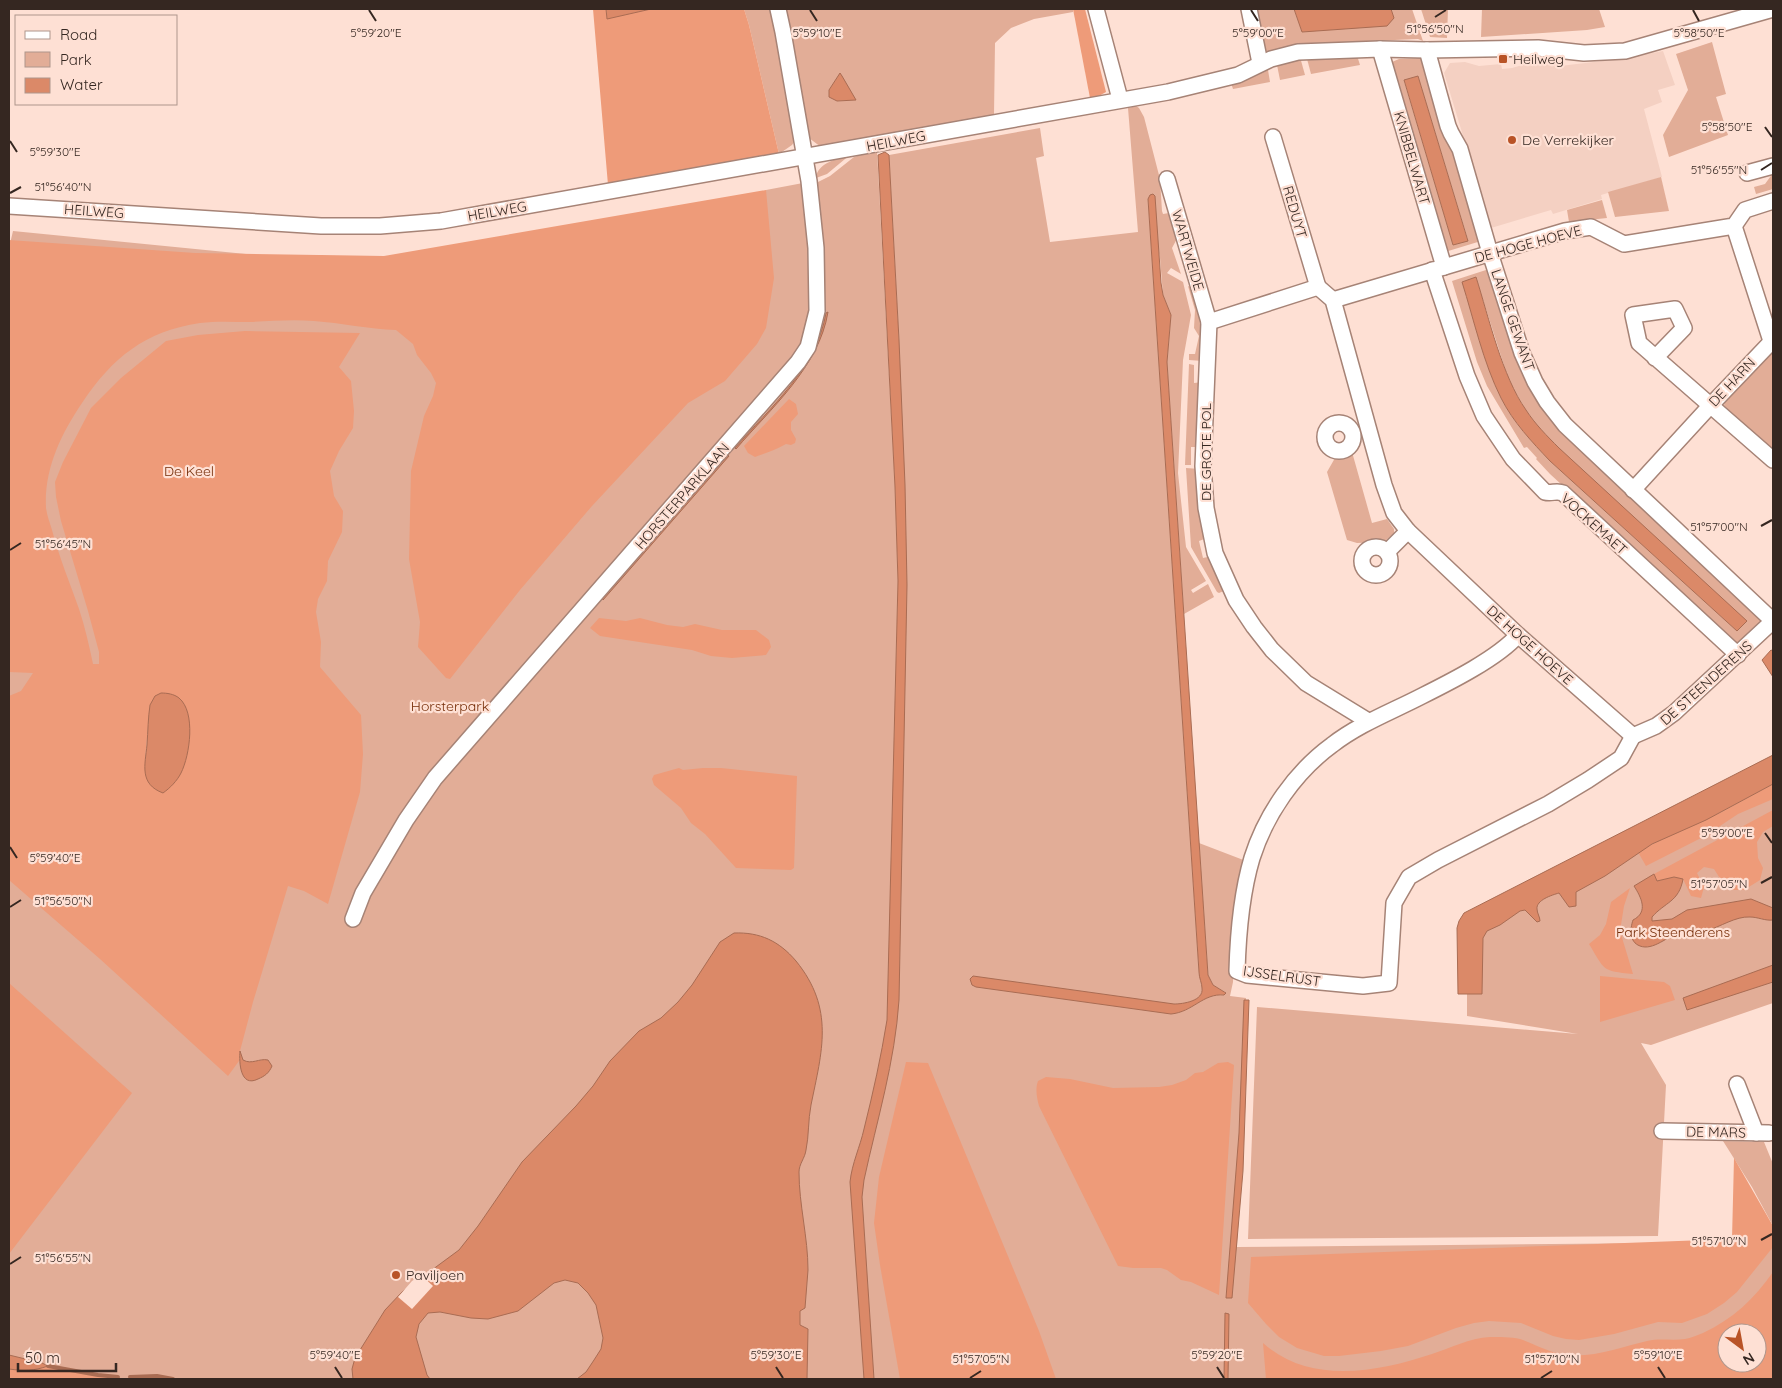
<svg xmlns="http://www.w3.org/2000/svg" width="1782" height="1388" viewBox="0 0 1782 1388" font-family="Quicksand,sans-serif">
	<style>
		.built { fill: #f4d0c2 }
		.green { fill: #e2ad97; fill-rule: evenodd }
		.forest { fill: #ee9b79; fill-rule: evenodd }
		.water { fill: #db8968; stroke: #a96c53 }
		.pier { fill: #fee0d4 }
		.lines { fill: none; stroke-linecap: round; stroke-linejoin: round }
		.stream { stroke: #a96c53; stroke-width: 4 }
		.minor-casing { stroke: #a68376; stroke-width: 18 }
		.minor { stroke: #fff; stroke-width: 15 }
		.ticks { fill: none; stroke: #352721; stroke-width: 2 }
		.poi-dot { fill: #b95326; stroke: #fee0d4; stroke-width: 2 }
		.labels { text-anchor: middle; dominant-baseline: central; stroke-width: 4.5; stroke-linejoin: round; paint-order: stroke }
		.poi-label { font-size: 14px; fill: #352721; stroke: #fee0d4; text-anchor: start }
		.street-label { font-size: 14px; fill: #352721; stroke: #fee0d4 }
		.park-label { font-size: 14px; fill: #762d08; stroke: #fee0d4 }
		.ticks-label { font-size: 12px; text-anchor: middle; fill: #352721; stroke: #fee0d4; stroke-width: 4.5; stroke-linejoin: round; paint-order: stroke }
	</style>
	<rect width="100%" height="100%" fill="#fee0d4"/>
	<polygon class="built" points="1663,51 1675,85 1658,90 1662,102 1644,109 1662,177 1601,195 1602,199 1553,214 1551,210 1491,228 1444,73 1450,63 1465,62 1479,66 1501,64 1502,69 1512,68 1547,58 1560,66 1619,59"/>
	<g class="green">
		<polygon points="744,9 775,9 796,139 792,145 779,154 749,25"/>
		<path d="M783,9h290v3l-39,7 -23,9 -16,15 -1,72 -173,32 -12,-9 -6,-10zM840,74l15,26 -17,1 -9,-11z"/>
		<path d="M1255,9h39l8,23 91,-14 -2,-9h21l11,32 -5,-2c-51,2 -103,5 -153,13z"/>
		<polygon points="1421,9 1448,9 1447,38 1430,37"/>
		<polygon points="1482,9 1599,9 1605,27 1587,30 1481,37"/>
		<polygon points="1712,42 1726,94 1716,97 1728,135 1669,157 1663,135 1688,90 1676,54"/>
		<polygon points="1356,52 1360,65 1311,74 1306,55"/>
		<polygon points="1300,57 1305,75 1280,80 1276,60"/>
		<path d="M1420,58l5,5 56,178 -36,11 -54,-184 1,-6 7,-3zM1418,76l50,164 -15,5 -49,-164z"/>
		<polygon points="1267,64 1270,82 1233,89 1230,80"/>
		<path d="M1136,106l3,2 5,9 16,62 2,32 1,3 6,-1 5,5 5,17 -7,13 9,26 -10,-6 -4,5 16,9 8,33 -8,45 -5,113 8,74 20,34 -15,9 2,3 15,-9 6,13 -30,17 -17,-252 4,-47 -8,-20 -3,-37 -12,-59 51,773 4,18 -2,4 22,1 2,-3 -12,-7 -5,-10 -9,-132 47,18 -12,70 -1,51 -3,14 16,2 -9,249 536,-5v137h-1764v-1131l4,-17 264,26 109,2 380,-67v-2l37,-7h13l14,-7 24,-19 23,-7 18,337 3,94 -7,284 1,107h7l3,-154 -3,-478 -10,-185 151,-27 4,28 -8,2 14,84 88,-10 -10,-124zM1727,1333h30v30h-30z"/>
		<path d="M851,154l-24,20 -11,4c1,-15 23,-20 35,-24z"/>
		<polygon points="1773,173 1773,189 1756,194 1754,187 1765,184"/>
		<polygon points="1661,177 1669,211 1615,217 1608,192"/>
		<polygon points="1602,200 1607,218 1569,222 1567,210"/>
		<path d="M1486,270l3,2 24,80 15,32 234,238 -26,23 -186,-171 -14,-15 1,-1 -10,-11 -3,1 -37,-62 -10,-24 -25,-81zM1476,278l33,103 16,28 13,18 199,204 -187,-170c-18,-19 -37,-39 -49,-63 -18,-36 -27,-78 -38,-116z"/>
		<polygon points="1188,286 1194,289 1202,313 1203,361 1189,360 1189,354 1195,354 1199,336 1194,328 1195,310"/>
		<polygon points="1773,346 1773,454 1726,413 1724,406 1725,400"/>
		<polygon points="1189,364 1194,365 1194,383 1203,382 1200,447 1191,447 1191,465 1185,465"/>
		<polygon points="1352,452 1372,523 1387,519 1394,529 1394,533 1384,542 1357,543 1347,540 1327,472 1335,458"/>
		<polygon points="1186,468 1200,469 1207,538 1199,541 1203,558 1212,556 1226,590 1219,593 1217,592 1191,547"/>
		<polygon points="1773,772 1773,1003 1651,1045 1641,1043 1666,1085 1658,1236 1248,1239 1257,1007 1578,1034 1467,1016 1467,934"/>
		<polygon points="1723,1141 1764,1142 1773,1164 1773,1226 1752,1187"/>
	</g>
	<g class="forest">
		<polygon points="593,9 606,9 607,18 651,9 744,9 749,25 779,154 608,185"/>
		<polygon points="1073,9 1085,9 1106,92 1097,97 1090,98"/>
		<path d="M766,190l8,88 -8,50 -9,16 -32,37 -37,22 -96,103 -72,84 -70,89 -4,-1 -28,-31 2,-25 -11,-63 2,-88 13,-55 9,-20 3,-13 -5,-10 -14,-18 -4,-11 -17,-14c-27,-1 -55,-7 -82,-9 -21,-2 -44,0 -65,1 -16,0 -33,-1 -49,1 -55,8 -88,35 -118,80 -21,31 -38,66 -36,105 1,8 4,15 6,22 7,27 18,53 27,79 6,18 10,36 14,55h6v-12l-11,-41 -27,-90 -5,-24 -1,-15 8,-20 28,-54 30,-30 45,-37 32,-6 47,-4 115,2 -21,34 12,14 3,30 -1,17 -14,23 -9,20 4,25 9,15 -1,21 -14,29 -1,20 -9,18 -2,13 5,30 -1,25 41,48 2,39 -3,38 -32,112 -24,-13 -16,-5 -35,116 -13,49 -1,10 -11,15 -128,-117 -91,-79v-184l12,-5 12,-18 -24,-1v-432l186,13 189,3zM150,705l-1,79 -4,-26z"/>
		<path d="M789,399l7,5 2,10 -7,8v8l5,9 -1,4 -4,2 -5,-1c-11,6 -20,9 -31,13l-7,-4 -4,-7z"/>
		<polygon points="599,618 626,621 640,618 667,625 683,627 695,624 722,630 756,630 769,640 771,647 766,655 732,658 711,656 692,650 600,636 590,628"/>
		<polygon points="679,768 683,770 703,768 721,768 797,776 794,868 791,870 736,868 705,834 691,823 681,808 654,785 652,779 654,775"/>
		<polygon points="1773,784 1773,799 1738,814 1705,836 1646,866 1638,852 1664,838 1722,812"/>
		<polygon points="1773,810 1773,826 1763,832 1757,842 1758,858 1763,868 1760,880 1744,890 1730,890 1721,880 1714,869 1704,867 1697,873 1704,887 1701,898 1691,896 1683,879 1674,877 1657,881 1654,874"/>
		<path d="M1630,888l-6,18 -4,25 13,43c-32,-3 -28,-4 -44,-30l11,-9 6,-11 5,-22z"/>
		<polygon points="1600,976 1664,982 1670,986 1675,1000 1600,1022"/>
		<polygon points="9,983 132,1093 9,1254"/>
		<polygon points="906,1062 928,1063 1039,1331 1056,1379 900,1379 880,1265 874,1223 879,1177"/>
		<path d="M1228,1062l6,3 -15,230 -28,-13 -10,-2 -14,-10 -6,-2h-28l-15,-2 -79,-160c-2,-8 -4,-17 -1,-25l8,-4 24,2 43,9 46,-1 13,-2 14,-5 9,-7 8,-1 15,-9z"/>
		<polygon points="1734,1158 1773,1226 1773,1247 1737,1292 1724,1303 1707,1314 1682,1323 1658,1322 1614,1334 1579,1340 1566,1339 1553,1336 1521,1323 1489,1321 1474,1323 1456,1328 1408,1346 1381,1351 1339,1356 1324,1356 1297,1348 1279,1337 1266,1324 1248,1303 1251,1257 1732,1239"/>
		<path d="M1773,1272v107h-507l-3,-36c46,42 115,29 169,11 19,-6 37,-16 58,-17 9,0 21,0 30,2 15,5 30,14 46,16 29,3 54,-8 81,-14 13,-3 25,0 38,-2 6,-1 12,-4 18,-6 30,-14 51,-34 70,-61zM1727,1333h30v30h-30z"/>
		<path d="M48,1366l72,12 -111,1v-10c14,2 25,2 39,-3z"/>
	</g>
	<g class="water">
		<polygon points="606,9 651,9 607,19"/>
		<polygon points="1294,9 1391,9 1394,18 1387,26 1302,32"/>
		<polygon points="840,73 842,76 856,100 837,101 829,97 829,90"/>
		<polygon points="1418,76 1468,241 1453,245 1404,80"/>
		<path d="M885,152l4,3 10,185 6,145 2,100 -8,415c-4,62 -22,120 -35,180l-2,17 12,182h-10l-14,-197c2,-19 10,-35 14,-53 9,-36 17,-72 23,-109l11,-439 -3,-94 -17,-332z"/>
		<path d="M1153,194l2,2 6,87 2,12 8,20 -4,47 41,613 5,10 13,8 -2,2c-21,-2 -31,17 -53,19l-195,-27 -4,-2 -2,-6 3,-3 201,28c9,0 30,-3 28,-16 0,-5 -3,-10 -3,-16l-51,-773 2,-4z"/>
		<path d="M1476,277c13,41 26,99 50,133 9,14 21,26 33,38l188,173 -10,10 -187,-170c-18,-19 -37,-39 -49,-63 -18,-36 -27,-78 -39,-116z"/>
		<path d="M828,312c-9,55 -57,96 -92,137l-1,-1c35,-40 82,-81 91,-135z"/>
		<polygon points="728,455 729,456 603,600 602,598"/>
		<polygon points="1771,650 1773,651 1773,677 1762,660"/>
		<path d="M161,693c6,0 13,1 18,5 17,14 11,57 2,75 -4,8 -11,15 -18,20 -24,-9 -18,-28 -16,-48 1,-14 1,-27 3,-40l5,-9z"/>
		<path d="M1773,755v29l-67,36 -54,24 -47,32 -29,16v14l-7,1 -10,-14c-7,2 -23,7 -22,16 0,4 3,8 3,12l-3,1 -12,-12 -5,1 -20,14 -13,6 -4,7 -1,56h-24l-1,-66 2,-7 5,-8z"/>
		<path d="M1654,874l3,7 17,-4 9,2c-4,23 -18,23 -31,38v4l20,-2 15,-9 64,-11 22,9v12c-8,1 -15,-3 -23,-3 -14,-1 -30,10 -44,14 -8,3 -18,-1 -26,1 -12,4 -27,19 -40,14 -11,-4 -10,-17 -7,-26 16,-8 8,-23 1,-34z"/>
		<path d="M734,933c26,-1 45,8 62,28 39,48 26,90 15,144 -3,15 -2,31 -5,45 -1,8 -7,14 -7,22 0,33 9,65 9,98 -1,13 -2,25 -3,38l-5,3v14l8,4 -1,50h-230l9,-7 8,-12 7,-11 2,-11 -7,-33 -8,-12 -10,-10 -13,-3 -11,3 -36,28 -30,8 -17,-1 -31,-6 -12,1 -9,11 -3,13 11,38 3,4h-77l-1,-10 3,-11 30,-48 17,-18 57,-42 19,-24 44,-64 54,-56 17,-20 17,-25 29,-30 22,-13 17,-16 14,-17 28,-43z"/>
		<polygon points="1773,965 1773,982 1687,1010 1683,998"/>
		<polygon points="1244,1000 1249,1000 1243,1171 1232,1298 1226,1298 1239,1133"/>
		<path d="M240,1051l3,9c9,5 16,-2 25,0l4,6c-3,7 -7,10 -14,13 -18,9 -19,-17 -18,-28z"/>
		<polygon points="1225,1313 1229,1314 1228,1379 1224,1379"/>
		<path d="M9,1355l33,8 6,3c-14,5 -25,5 -39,3z"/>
	</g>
	<polygon class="pier" points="421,1275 433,1286 412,1309 398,1297 412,1281"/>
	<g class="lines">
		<g class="stream">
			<polyline points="48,1366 98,1375 118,1377"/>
			<polyline points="130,1377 157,1376 173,1379"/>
		</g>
		<defs>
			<g id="minor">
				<polyline points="1096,9 1120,99"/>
				<polyline points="1249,9 1260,63"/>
				<polyline points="1380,49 1444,267"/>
				<polyline points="1427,50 1448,126 1451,133 1460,149 1490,253 1522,353 1535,382 1547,402 1565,425 1773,621"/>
				<polyline points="1273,137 1318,287"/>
				<polyline points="1747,173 1773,166"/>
				<polyline points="1167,179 1209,322 1203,466 1206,508 1215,553 1236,600 1254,627 1272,650 1306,683 1368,721"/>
				<polyline points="9,206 321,226 380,226 441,221 1168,92 1238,75 1271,59 1298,52 1380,49 1427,50 1538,48 1584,53 1625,51 1773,9"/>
				<polyline points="1734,226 1771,341"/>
				<path d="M1432,270l35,106 17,40 29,43 32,33c7,2 11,-2 18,1l175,162"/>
				<polyline points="1318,287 1333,300 1384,485 1394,513 1408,531 1518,635 1633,736"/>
				<polyline points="1333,300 1565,231 1591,227 1624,244 1734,226 1745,210 1773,201"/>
				<polyline points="1209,322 1318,287"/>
				<polyline points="1655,358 1684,328 1675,309 1633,315 1639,343 1773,460"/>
				<circle cx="1339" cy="437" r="14"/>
				<polyline points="1633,490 1710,406 1773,340"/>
				<circle cx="1376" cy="561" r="14"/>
				<polyline points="1387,552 1408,531"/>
				<path d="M1518,635c-20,23 -68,47 -96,61 -31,16 -63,28 -90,49 -37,27 -66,69 -80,113 -11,37 -14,76 -15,113l10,4 116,11 26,-3 5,-80 15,-26 29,-17 110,-56 40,-24 33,-22 12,-22"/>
				<polyline points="1633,736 1656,726 1674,713 1773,621"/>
				<polyline points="353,919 363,893 406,820 435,778 798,362 808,347 817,311 816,248 809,181 783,32 778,9"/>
				<polyline points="1737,1084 1756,1133"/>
				<polyline points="1662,1131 1769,1133"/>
			</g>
		</defs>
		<use href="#minor" class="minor-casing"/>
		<use href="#minor" class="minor"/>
	</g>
	<path class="ticks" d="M369,10l7,11M810,10l7,11M1251,10l7,11M1693,10l6,11M1435,17l11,-7M1765,127l7,10M10,141l7,11M1761,170l11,-7M10,193l11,-6M1761,526l11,-6M10,550l11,-7M1765,833l7,10M10,847l7,11M1761,883l11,-6M10,907l11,-7M1761,1240l11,-6M10,1264l11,-7M335,1367l7,11M776,1367l7,11M1217,1367l7,11M1658,1367l7,11M970,1378l11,-7M1541,1378l11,-7"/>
	<g class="poi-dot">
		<rect x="1498" y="54" width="10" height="10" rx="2.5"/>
		<circle cx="1512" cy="140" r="5"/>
		<circle cx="396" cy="1275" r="5"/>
	</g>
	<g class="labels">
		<g class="poi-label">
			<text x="1513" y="59">Heilweg</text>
			<text x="1522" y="140">De Verrekijker</text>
			<text x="406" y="1275">Paviljoen</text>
		</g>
		<g class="street-label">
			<text transform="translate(896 141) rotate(-11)">HEILWEG</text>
			<text transform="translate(1412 158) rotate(74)">KNIBBELWART</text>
			<text transform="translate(94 211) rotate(4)">HEILWEG</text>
			<text transform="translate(497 211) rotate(-10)">HEILWEG</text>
			<text transform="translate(1295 212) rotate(74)">REDUYT</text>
			<text transform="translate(1528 244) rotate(-15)">DE HOGE HOEVE</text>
			<text transform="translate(1188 250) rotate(74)">WARTWEIDE</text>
			<text transform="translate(1513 320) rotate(71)">LANGE GEWANT</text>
			<text transform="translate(1732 382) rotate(-47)">DE HARN</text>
			<text transform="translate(1206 452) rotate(-90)">DE GROTE POL</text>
			<text transform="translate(682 496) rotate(-49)">HORSTERPARKLAAN</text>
			<text transform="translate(1594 524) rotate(42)">VOCKEMAET</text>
			<text transform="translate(1530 645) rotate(42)">DE HOGE HOEVE</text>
			<text transform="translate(1706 683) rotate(-42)">DE STEENDERENS</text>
			<text transform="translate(1282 976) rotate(8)">IJSSELRUST</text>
			<text transform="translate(1716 1132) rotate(1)">DE MARS</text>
		</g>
		<g class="park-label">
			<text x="189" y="471">De Keel</text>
			<text x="450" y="706">Horsterpark</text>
			<text x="1673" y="932">Park Steenderens</text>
		</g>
	</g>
	<g class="ticks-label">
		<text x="1435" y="33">51°56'50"N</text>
		<text x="1699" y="37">5°58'50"E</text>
		<text x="376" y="37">5°59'20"E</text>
		<text x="817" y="37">5°59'10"E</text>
		<text x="1258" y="37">5°59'00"E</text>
		<text x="1727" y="131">5°58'50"E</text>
		<text x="55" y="156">5°59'30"E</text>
		<text x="1719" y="174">51°56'55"N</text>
		<text x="63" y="191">51°56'40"N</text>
		<text x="1719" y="531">51°57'00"N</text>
		<text x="63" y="548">51°56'45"N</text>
		<text x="1727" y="837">5°59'00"E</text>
		<text x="55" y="862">5°59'40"E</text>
		<text x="1719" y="888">51°57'05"N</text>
		<text x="63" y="905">51°56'50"N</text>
		<text x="1719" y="1245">51°57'10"N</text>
		<text x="63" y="1262">51°56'55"N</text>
		<text x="335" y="1359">5°59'40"E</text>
		<text x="776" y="1359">5°59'30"E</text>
		<text x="1217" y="1359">5°59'20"E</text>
		<text x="1658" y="1359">5°59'10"E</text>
		<text x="981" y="1363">51°57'05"N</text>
		<text x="1552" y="1363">51°57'10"N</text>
	</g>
	<rect width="1782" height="1388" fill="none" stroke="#352721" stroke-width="20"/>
	<rect x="15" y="15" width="162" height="90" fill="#fee0d4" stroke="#ae968c"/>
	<rect x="25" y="31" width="25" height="8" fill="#ffffff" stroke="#ae968c"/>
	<text x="60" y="40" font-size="15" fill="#352721">Road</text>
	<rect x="25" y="52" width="25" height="15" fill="#e2ad97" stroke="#ae968c"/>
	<text x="60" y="65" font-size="15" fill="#352721">Park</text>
	<rect x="25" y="78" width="25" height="15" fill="#db8968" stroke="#ae968c"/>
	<text x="60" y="90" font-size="15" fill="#352721">Water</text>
	<g transform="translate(1742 1348) rotate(148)"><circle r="24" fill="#fee0d4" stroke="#ae968c"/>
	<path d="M0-4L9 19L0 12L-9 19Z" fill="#b95326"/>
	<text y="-8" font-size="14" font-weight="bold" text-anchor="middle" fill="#352721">N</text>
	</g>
	<path d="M18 1363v8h98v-8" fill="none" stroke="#352721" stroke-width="2.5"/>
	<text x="25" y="1363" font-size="15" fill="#352721" stroke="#fee0d4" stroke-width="4" paint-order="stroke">50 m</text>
</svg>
